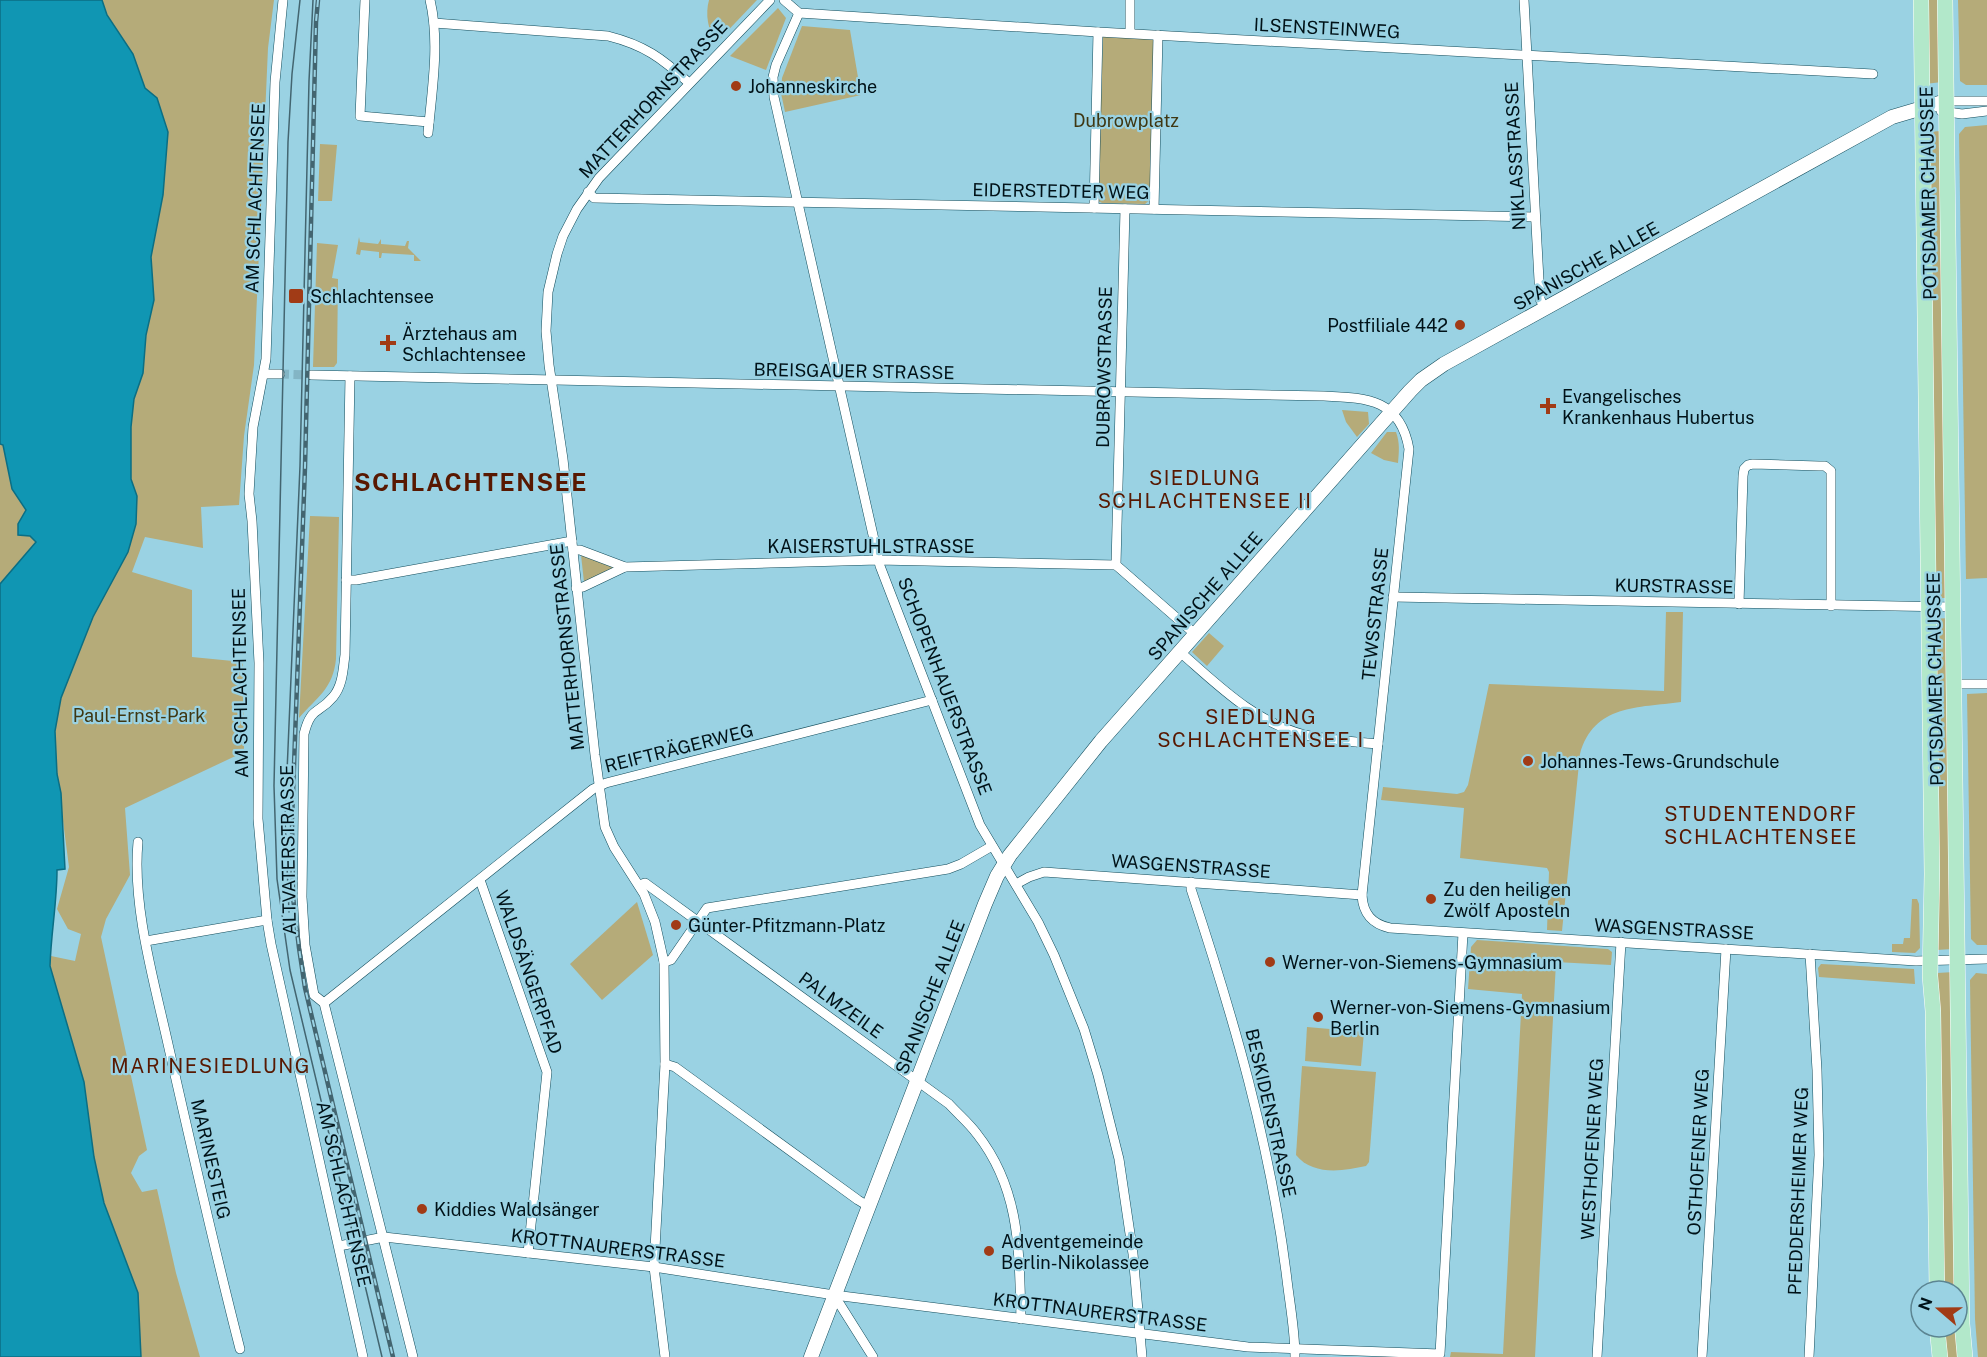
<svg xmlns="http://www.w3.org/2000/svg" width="1987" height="1357" viewBox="0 0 1987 1357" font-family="'Public Sans',sans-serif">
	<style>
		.green { fill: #b5ab79 }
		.water { fill: #1096b3; stroke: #0b6e84; stroke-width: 1.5 }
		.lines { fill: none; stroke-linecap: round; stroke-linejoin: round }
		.street-tunnel { stroke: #83b5c5; stroke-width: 9; stroke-dasharray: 9 4.5; stroke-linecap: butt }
		.street-casing { stroke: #124c5b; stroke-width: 10 }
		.secondary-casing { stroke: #124c5b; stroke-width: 15 }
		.primary-casing { stroke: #fff; stroke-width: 16 }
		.street { stroke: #fff; stroke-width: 9 }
		.secondary { stroke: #fff; stroke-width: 14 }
		.primary { stroke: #b2e8ca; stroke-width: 15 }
		.tram { stroke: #436570; stroke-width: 1.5 }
		.rail-casing { stroke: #436570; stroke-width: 4.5 }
		.rail { stroke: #9ad2e3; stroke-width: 2; stroke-dasharray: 7; stroke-linecap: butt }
		.poi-dot { fill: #a13b16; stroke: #9ad2e3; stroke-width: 2 }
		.labels { text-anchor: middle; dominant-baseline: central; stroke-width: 4.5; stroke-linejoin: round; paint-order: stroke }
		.street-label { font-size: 18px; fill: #001218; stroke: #9ad2e3 }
		.poi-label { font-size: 18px; fill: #001218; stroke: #9ad2e3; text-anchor: start }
		.park-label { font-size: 18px; fill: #3f3712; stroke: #9ad2e3 }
		.neighbourhood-label { font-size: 20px; letter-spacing: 1.5px; fill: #581801; stroke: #9ad2e3 }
		.district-label { font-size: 24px; font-weight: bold; letter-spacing: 1.5px; fill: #581801; stroke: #9ad2e3 }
	</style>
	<rect width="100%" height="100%" fill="#9ad2e3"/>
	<g class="green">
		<polygon points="102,0 274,0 268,48 254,365 244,436 239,505 201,507 203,548 145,537 132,572 192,590 192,657 243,662 244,752 125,808 130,875 106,919 101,937 147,1150 139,1156 131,1173 142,1192 157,1189 176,1273 200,1357 141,1357 138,1293 104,1203 50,966 51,956 75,961 81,934 68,929 57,909 69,867 57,775 55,731 61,698 93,617 128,552 137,496 131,479 131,427 134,399 143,373 146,335 154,300 151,257 163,195 168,132 157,98 145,88 133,54 107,15"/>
		<path d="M709,0h48l-41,43c-8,-14 -11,-28 -7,-43z"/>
		<polygon points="1924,0 1941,0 1942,82 1925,84"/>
		<polygon points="1958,0 1987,0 1987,85 1966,85 1960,81"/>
		<polygon points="778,8 786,18 766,70 730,56"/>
		<polygon points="802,26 850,30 861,95 785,112 781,93 782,78"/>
		<polygon points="1103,36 1153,39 1154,41 1150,200 1145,204 1102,203 1098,201"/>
		<polygon points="1987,125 1987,578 1966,579 1959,134 1965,127"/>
		<polygon points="1942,131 1949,598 1932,598 1925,132"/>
		<polygon points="320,144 337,145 332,201 318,201"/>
		<polygon points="359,237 360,242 378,244 381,239 381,244 405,246 407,241 409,241 408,248 421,261 414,261 414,255 382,253 381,258 379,258 379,252 361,250 360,255 356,254"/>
		<polygon points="317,243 338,245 332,278 338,279 337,363 334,367 313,367"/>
		<polygon points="1342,410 1368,412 1369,424 1357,437 1346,422"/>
		<path d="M1387,432h9c4,11 3,20 2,31l-14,-3 -13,-7z"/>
		<polygon points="0,444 3,445 12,489 26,510 18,524 36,542 0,584"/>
		<path d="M310,516l29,1 -3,142c-3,30 -19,38 -37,59z"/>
		<polygon points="581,555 613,566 613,568 584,582"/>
		<path d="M1666,612h17l-2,90c-43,6 -87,2 -101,52l-18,177 -15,-1 2,-58 -2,-4 -87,-10 4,-50 -83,-8 2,-13 74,7 7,-2 4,-7 21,-101 175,7z"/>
		<polygon points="1949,618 1953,949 1936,950 1932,619"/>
		<polygon points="1209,633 1224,646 1207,666 1192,652"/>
		<polygon points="1987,693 1987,945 1977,945 1971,939 1967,694"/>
		<polygon points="1912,899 1917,899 1919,904 1920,948 1915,953 1892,952 1892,944 1903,944 1904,938 1910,938"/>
		<polygon points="637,902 653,955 602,1000 570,964"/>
		<polygon points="1477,940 1608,949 1612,952 1611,965 1556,962 1535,1357 1450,1357 1451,1352 1503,1354 1522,994 1468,989 1471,947"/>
		<polygon points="1821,964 1914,969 1915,984 1819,977 1818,968"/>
		<polygon points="1954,972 1961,1357 1944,1357 1941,1327 1957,1327 1957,1291 1940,1291 1937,973"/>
		<polygon points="1976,973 1987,974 1987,1357 1978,1357 1975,1319 1970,980"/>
		<polygon points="1307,1027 1364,1032 1361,1066 1305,1061"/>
		<path d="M1302,1066l74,6 -7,90 -3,4c-23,5 -53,10 -70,-11z"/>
	</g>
	<path class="water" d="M0,0h102l5,15 26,39 12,34 12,10 11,34 -5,63 -12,62 3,43 -8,35 -3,38 -9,26 -3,28v52l6,17 -1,28 -8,28 -35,65 -32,81 -6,33 2,43 4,19 4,76 -8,1c0,32 -6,63 -7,96l34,116 10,75 10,46 34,90 3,64h-141v-773l36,-42 -6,-6 -12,-1v-11l8,-14 -14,-21 -9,-44 -3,-1z"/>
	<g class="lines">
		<polyline class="street-tunnel" points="280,374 311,375"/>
		<defs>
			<g id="street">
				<polyline points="283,0 275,82 266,359 253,427 249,494 252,521 259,663 258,819 267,920 271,944 363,1357"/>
				<polyline points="365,0 360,116 429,122"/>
				<polyline points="784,0 799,13 1098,32 1873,74"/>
				<polyline points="1524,0 1540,299 1545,309"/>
				<polyline points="799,13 776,65 773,77 774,97 880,566 980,825 1038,922 1054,955 1084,1029 1098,1075 1119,1159 1133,1254 1142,1357"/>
				<path d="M434,23l174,13c36,9 54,22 81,47"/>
				<polyline points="1130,33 1130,0"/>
				<polyline points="1946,101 1987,101"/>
				<polyline points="1941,111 1962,114 1987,111"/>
				<path d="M428,133c4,-43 12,-91 2,-133"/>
				<polyline points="588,192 594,198 1535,217"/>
				<polyline points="1094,208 1098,32"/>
				<polyline points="1125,209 1116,565 1195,634"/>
				<polyline points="1154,209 1158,35"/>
				<polyline points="264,374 280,374"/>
				<path d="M311,375l1013,21c42,2 76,2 85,53l-47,446c1,19 10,29 28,33l526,33 71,-2"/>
				<path d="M350,376l-5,279c-2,14 -2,30 -12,42 -15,18 -22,9 -29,37l-2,163 3,48 9,50 10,8 89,354"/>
				<polyline points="573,550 580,550 625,567 878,560 1116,565"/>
				<polyline points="346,580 356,580 572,541"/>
				<polyline points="576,588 583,587 625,567"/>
				<polyline points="1393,597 1953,607"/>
				<polyline points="1739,604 1743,476 1744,469 1748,465 1753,464 1819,466 1825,466 1831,471 1831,606"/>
				<path d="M1180,652c38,33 74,70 125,83 24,5 49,7 73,9"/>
				<polyline points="1954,684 1987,684"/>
				<path d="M138,842c-6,64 16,139 30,202 23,102 46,204 72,305"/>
				<polyline points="480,880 547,1072 528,1253"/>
				<path d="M1191,882v7c42,127 80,257 96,391 3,25 8,51 8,77"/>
				<polyline points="1016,884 1029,877 1044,872 1362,895"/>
				<path d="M639,885l6,-2 304,221c9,10 20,19 28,30 44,56 42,118 44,185"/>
				<polyline points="146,941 267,920"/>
				<polyline points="664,962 671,960 707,908 948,869 961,864 992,846"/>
				<polyline points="324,1003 593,789 606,783 932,700"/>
				<polyline points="665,1064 675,1067 858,1200 868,1206"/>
				<polyline points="339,1246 384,1237 654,1267 834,1295 1248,1347 1440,1354 1463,933"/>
				<polyline points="834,1295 873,1357"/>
				<polyline points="665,1357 654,1267 665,1064 664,962 655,922 644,894 614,847 605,827 595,755 563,459 549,365 546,331 548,292 557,254 563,236 577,209 599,178 770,0"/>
				<polyline points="1597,1357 1621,942"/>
				<polyline points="1702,1357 1726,949"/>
				<polyline points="1809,1357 1819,1155 1817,1070 1810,954"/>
			</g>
			<polyline id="secondary" points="811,1357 985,904 997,876 1010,855 1101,741 1410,391 1421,380 1444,364 1892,117 1946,101"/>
			<g id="primary">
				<polyline points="1921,0 1932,874 1930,976 1933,1011 1937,1291"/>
				<polyline points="1945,0 1962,1324 1965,1357"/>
				<polyline points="1937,1327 1940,1357"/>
			</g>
		</defs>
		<use href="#street" class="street-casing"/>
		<use href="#secondary" class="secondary-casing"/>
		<use href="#primary" class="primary-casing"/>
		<use href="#street" class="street"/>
		<use href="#secondary" class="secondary"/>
		<use href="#primary" class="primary"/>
		<g class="tram">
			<polyline points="300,0 292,74 288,142 274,786 277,879 290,970 382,1357"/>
			<polyline points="289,912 285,819 300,466 309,81 313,0"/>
		</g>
		<defs>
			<polyline id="rail" points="318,0 316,22 305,467 292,820 293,897 299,948 305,988 393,1357"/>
		</defs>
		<use href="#rail" class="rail-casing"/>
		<use href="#rail" class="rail"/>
	</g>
	<g class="poi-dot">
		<circle cx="736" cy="86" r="6"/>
		<rect x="288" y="288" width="16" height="16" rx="3"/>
		<circle cx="1460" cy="325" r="6"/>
		<path d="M385 334h6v6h6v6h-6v6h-6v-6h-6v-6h6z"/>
		<path d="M1545 397h6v6h6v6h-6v6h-6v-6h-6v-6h6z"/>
		<circle cx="1528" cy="761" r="6"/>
		<circle cx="1431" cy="899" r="6"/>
		<circle cx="676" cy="925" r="6"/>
		<circle cx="1270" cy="962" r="6"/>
		<circle cx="1318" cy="1017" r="6"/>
		<circle cx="422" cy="1209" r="6"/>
		<circle cx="989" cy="1251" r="6"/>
	</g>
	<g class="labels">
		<g class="street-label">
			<text transform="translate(1327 28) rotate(3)">ILSENSTEINWEG</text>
			<text transform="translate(653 99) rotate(-47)">MATTERHORNSTRASSE</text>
			<text transform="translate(1515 156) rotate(-93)">NIKLASSTRASSE</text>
			<text transform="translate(1061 191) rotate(1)">EIDERSTEDTER WEG</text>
			<text transform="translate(1928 193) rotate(-91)">POTSDAMER CHAUSSEE</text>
			<text transform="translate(255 198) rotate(-88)">AM SCHLACHTENSEE</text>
			<text transform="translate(1586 266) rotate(-29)">SPANISCHE ALLEE</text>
			<text transform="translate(1104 367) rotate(-89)">DUBROWSTRASSE</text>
			<text transform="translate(854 371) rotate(1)">BREISGAUER STRASSE</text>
			<text x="871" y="546">KAISERSTUHLSTRASSE</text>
			<text transform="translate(1674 586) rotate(1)">KURSTRASSE</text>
			<text transform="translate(1205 596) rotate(-49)">SPANISCHE ALLEE</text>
			<text transform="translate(1375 614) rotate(-84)">TEWSSTRASSE</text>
			<text transform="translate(567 647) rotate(-96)">MATTERHORNSTRASSE</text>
			<text transform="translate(1935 679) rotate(-91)">POTSDAMER CHAUSSEE</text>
			<text transform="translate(240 683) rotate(-91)">AM SCHLACHTENSEE</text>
			<text transform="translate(945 686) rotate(69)">SCHOPENHAUERSTRASSE</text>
			<text transform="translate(679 748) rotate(-14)">REIFTRÄGERWEG</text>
			<text transform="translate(288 850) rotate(-91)">ALTVATERSTRASSE</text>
			<text transform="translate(1191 866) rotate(4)">WASGENSTRASSE</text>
			<text transform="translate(1674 929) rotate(3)">WASGENSTRASSE</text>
			<text transform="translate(529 972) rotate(71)">WALDSÄNGERPFAD</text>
			<text transform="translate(930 997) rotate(-69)">SPANISCHE ALLEE</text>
			<text transform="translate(841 1005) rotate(36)">PALMZEILE</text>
			<text transform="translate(1271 1113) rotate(77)">BESKIDENSTRASSE</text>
			<text transform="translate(1592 1149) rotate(-87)">WESTHOFENER WEG</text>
			<text transform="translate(1698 1152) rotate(-87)">OSTHOFENER WEG</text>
			<text transform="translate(211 1159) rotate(77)">MARINESTEIG</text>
			<text transform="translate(1798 1191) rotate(-88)">PFEDDERSHEIMER WEG</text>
			<text transform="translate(344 1194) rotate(77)">AM SCHLACHTENSEE</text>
			<text transform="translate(618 1248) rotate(7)">KROTTNAURERSTRASSE</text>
			<text transform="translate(1100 1312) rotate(7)">KROTTNAURERSTRASSE</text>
		</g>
		<g class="poi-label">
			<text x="748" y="86">Johanneskirche</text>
			<text x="310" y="296">Schlachtensee</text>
			<text x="1448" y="325" text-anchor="end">Postfiliale 442</text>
			<text x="402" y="333">Ärztehaus am<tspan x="402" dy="21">Schlachtensee</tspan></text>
			<text x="1562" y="396">Evangelisches<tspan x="1562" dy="21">Krankenhaus Hubertus</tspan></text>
			<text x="1540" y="761">Johannes-Tews-Grundschule</text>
			<text x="1443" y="889">Zu den heiligen<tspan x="1443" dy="21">Zwölf Aposteln</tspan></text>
			<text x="688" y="925">Günter-Pfitzmann-Platz</text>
			<text x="1282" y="962">Werner-von-Siemens-Gymnasium</text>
			<text x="1330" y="1007">Werner-von-Siemens-Gymnasium<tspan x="1330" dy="21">Berlin</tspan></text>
			<text x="434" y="1209">Kiddies Waldsänger</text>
			<text x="1001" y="1241">Adventgemeinde<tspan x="1001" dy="21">Berlin-Nikolassee</tspan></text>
		</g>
		<g class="park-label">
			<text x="1126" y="120">Dubrowplatz</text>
			<text x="139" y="715">Paul-Ernst-Park</text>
		</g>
		<g class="neighbourhood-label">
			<text x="1205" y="478">SIEDLUNG<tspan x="1205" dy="23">SCHLACHTENSEE II</tspan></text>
			<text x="1261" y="717">SIEDLUNG<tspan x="1261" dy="23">SCHLACHTENSEE I</tspan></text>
			<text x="1761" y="814">STUDENTENDORF<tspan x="1761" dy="23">SCHLACHTENSEE</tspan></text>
			<text x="211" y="1066">MARINESIEDLUNG</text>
		</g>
		<g class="district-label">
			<text x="471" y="482">SCHLACHTENSEE</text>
		</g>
	</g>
	<g transform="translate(1939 1309) rotate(290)"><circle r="28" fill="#9ad2e3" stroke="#5c8592" stroke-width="1.5"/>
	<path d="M0-4.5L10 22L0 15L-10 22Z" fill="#a13b16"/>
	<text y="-9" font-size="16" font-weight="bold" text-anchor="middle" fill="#001218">N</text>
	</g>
</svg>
